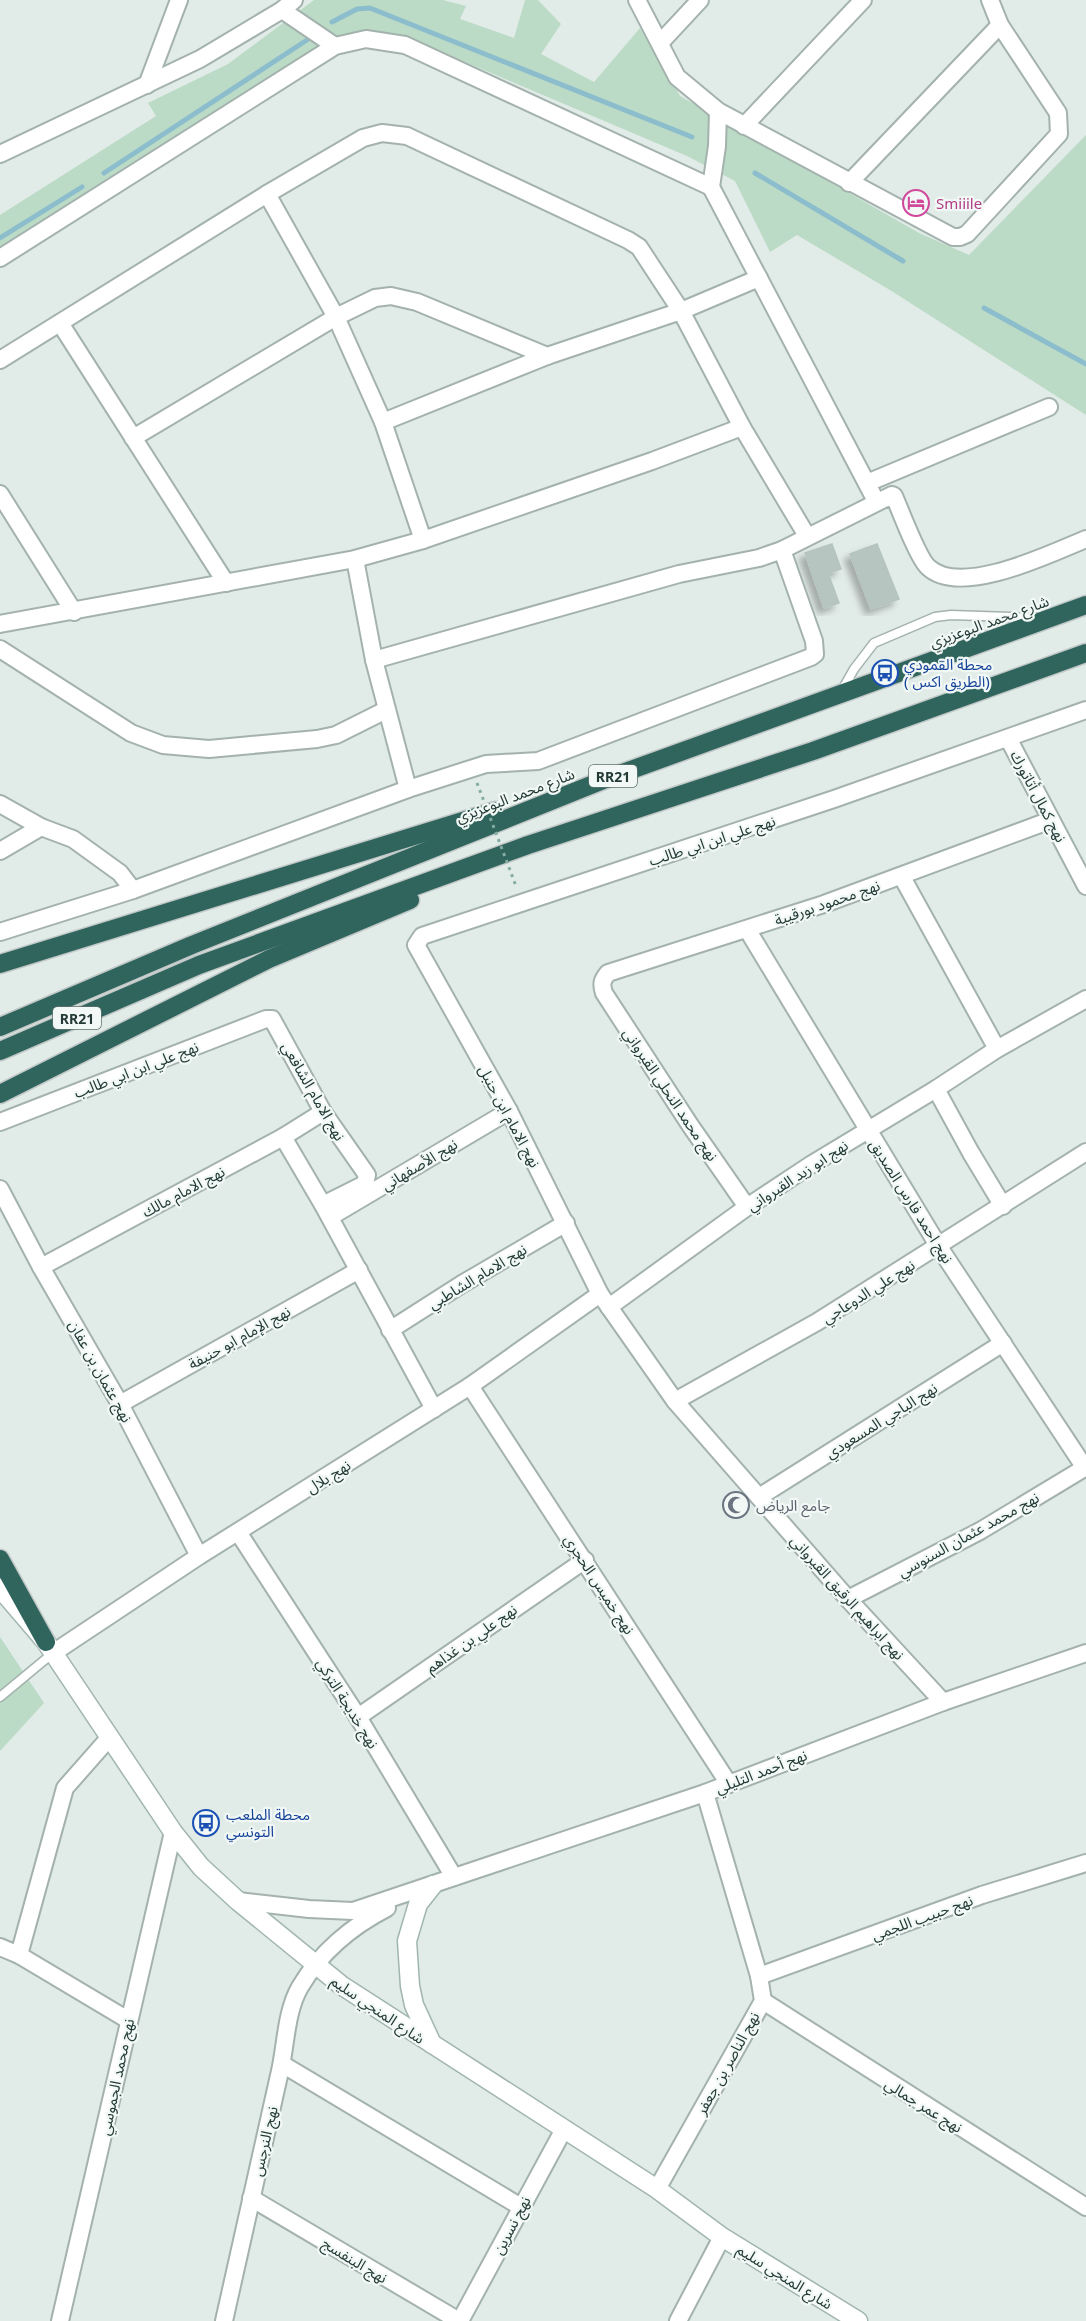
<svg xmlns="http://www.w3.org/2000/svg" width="1086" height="2321" viewBox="0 0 1086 2321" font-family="'Noto Sans','Noto Sans Arabic',sans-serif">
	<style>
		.green { fill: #bbdbc6 }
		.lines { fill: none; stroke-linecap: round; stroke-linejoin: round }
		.stream { stroke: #8cbdcd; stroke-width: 5 }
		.building { fill: #b7c5c1; stroke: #b4c4bf; stroke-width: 1.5; filter: url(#shadow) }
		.lane-casing { stroke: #a4b2ae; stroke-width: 11 }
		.street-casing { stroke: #a4b2ae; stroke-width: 20 }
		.secondary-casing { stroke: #a1b6b0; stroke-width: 21 }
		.highway-casing { stroke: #c1c8c7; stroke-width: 21 }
		.lane { stroke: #fff; stroke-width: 8 }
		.street { stroke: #fff; stroke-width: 16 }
		.secondary { stroke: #fff; stroke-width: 18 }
		.highway { stroke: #30655e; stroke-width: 18 }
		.path-bridge { stroke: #84aca3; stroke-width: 3; stroke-dasharray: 3 4.5; stroke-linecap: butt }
		.labels { text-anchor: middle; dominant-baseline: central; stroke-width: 4.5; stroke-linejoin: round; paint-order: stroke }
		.shield { fill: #f1f8f5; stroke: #61736f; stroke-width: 1.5 }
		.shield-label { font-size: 14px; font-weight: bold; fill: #233a36 }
		.hotel-label { font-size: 15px; fill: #b23c85; stroke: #f1f8f5; text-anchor: start }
		.street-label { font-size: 15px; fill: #233a36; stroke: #f1f8f5 }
		.transit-label { font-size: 15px; fill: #164399; stroke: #f1f8f5; text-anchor: start }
		.worship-label { font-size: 15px; fill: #5b616d; stroke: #f1f8f5; text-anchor: start }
	</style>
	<defs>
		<filter id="shadow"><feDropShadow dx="-5.5" dy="5.5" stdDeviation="3" flood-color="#0004"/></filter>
	</defs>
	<rect width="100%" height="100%" fill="#e1ebe7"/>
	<g class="green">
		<polygon points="314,0 443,0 466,6 460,19 514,38 525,0 538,0 561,24 541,54 594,82 640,28 680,96 919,233 969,255 1086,135 1086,415 890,290 797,235 770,252 735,181 687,156 406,37 366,31 333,39 0,252 0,215 156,116 148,103 228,64"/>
		<polygon points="0,1637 44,1703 0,1751"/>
	</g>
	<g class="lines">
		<g class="stream">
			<polyline points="332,22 357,9 370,8 692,137"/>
			<polyline points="104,173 310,38"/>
			<polyline points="755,173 903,261"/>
			<polyline points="0,238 82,187"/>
			<polyline points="984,308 1086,364"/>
		</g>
	</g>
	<g class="building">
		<polygon points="832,544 841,569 828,573 839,603 824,608 805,553"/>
		<polygon points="877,544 899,599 871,609 850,554"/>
	</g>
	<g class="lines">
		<defs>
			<g id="lane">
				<polyline points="841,692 854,669 874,643 935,617 951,615 1036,618"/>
				<polyline points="0,1697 53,1653"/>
			</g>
			<g id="street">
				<polyline points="637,0 677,77 718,111 953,237 960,237 967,234 1059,134 1058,113 1000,25 990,0"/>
				<polyline points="282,10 335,46"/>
				<polyline points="660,43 700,0"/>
				<polyline points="147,85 179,0"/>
				<polyline points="718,111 717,146 711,187 876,501"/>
				<polyline points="744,126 863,0"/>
				<polyline points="0,154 200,59 282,10 294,0"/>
				<polyline points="849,183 1000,25"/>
				<polyline points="267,194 336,317 383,422 423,540"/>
				<polyline points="0,258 335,46 366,39 405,45 711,187"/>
				<polyline points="60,323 226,583"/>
				<polyline points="0,360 267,194 363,138 382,133 407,136 628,240 639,247 681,311 742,427 807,536"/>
				<polyline points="383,422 547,356 681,311 759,278"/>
				<polyline points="133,438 336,317 375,298 391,296 417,302 547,356"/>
				<polyline points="867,483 1049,407"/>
				<polyline points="0,494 74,612"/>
				<polyline points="355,559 374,660 408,789"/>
				<polyline points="0,624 355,559 423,540 652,461 742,427"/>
				<polyline points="0,649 131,733 163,745 209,749 317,739 336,735 386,710"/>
				<path d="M374,660l305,-86 80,-16 23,-8 110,-55 2,1c7,16 24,62 34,71 32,31 124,-14 158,-28"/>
				<polyline points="1008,738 1086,886"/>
				<polyline points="0,804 41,827 73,839 120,873 133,890"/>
				<polyline points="0,851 41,827"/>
				<polyline points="902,877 997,1049"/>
				<polyline points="747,929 939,1247 1085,1468"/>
				<polyline points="0,932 133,890 408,789 486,764 538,761 811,657 815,654 814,641 782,550"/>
				<polyline points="936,1089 971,1153 1003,1206"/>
				<polyline points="0,1122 266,1019 272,1019 323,1112 367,1175 365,1184 323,1205"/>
				<polyline points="283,1137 323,1205 434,1409"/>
				<polyline points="0,1189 41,1267 120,1404 199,1556"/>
				<path d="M747,1207l-57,-82 -86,-132c-3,-9 -2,-13 4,-20l216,-69 227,-84"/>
				<polyline points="330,1217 509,1111"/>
				<polyline points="41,1267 283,1137 323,1112"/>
				<polyline points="609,1307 747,1207 812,1164 936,1089 997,1049 1086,999"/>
				<polyline points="390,1330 462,1284 566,1223"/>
				<polyline points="470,1386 729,1784"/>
				<polyline points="675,1401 817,1322 1086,1152"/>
				<polyline points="120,1404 359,1270"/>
				<polyline points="759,1497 1003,1343"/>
				<polyline points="238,1532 358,1717 454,1877"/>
				<polyline points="848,1599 980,1531 1086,1467"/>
				<polyline points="53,1653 199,1556 470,1386 600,1294"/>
				<polyline points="943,1702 848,1599 675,1401 600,1294 509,1111 416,945 422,936 834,799 1086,710"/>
				<polyline points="358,1717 585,1560"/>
				<polyline points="238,1901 309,1909 353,1911 705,1793 943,1702 1086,1653"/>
				<polyline points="0,1947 19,1955 128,2020"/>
				<polyline points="19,1955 65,1788 109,1738"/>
				<polyline points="759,1976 982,1895 1086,1863"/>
				<polyline points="763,2001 1086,2207"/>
				<polyline points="282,2064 521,2207"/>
				<polyline points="657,2189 763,2001 759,1976 705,1793"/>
				<polyline points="251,2198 459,2321"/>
				<polyline points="60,2321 173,1832"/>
				<path d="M224,2321c19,-83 37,-167 56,-250 6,-27 6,-60 20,-84 20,-34 52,-61 87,-79"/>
				<polyline points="460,2321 564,2129"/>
				<polyline points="678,2321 722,2237"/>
			</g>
			<g id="secondary">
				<polyline points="0,1588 46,1642 173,1832 201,1867 238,1901 341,1985 657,2189 722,2237 858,2321"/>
				<polyline points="432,2044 414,2005 410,1986 407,1941 418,1904 433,1885"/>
			</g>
			<g id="highway">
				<polyline points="0,964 495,811"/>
				<polyline points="0,1027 192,945 606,779 1086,605"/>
				<polyline points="0,1051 199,965 528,845 813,751 1086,653"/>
				<polyline points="0,1094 269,959 410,900"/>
				<polyline points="0,1559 46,1642"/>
			</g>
		</defs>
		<use href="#lane" class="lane-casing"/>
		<use href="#street" class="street-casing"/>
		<use href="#secondary" class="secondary-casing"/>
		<use href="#highway" class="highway-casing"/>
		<use href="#lane" class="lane"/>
		<use href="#street" class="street"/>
		<use href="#secondary" class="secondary"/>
		<use href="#highway" class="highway"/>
		<polyline class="path-bridge" points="477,783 516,886"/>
	</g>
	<defs>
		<symbol id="hotel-ring" viewBox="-11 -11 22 22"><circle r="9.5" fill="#f1f8f5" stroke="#d1479c" stroke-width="1.5"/><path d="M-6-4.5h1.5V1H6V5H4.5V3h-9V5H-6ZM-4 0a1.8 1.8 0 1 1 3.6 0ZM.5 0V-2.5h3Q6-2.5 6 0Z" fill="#d1479c"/></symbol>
		<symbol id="bus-ring" viewBox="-11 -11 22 22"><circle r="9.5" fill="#f1f8f5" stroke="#1a4fb4" stroke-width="1.5"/><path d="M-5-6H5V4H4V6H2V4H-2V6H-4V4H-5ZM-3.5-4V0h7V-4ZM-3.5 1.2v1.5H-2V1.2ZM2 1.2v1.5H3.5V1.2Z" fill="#1a4fb4"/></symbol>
		<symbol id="mosque-ring" viewBox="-11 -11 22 22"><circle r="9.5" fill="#f1f8f5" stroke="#6b7280" stroke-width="1.5"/><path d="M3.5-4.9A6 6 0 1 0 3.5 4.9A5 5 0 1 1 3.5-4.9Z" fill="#6b7280"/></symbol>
	</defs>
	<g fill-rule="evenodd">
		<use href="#hotel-ring" x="901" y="188" width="30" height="30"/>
		<use href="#bus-ring" x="870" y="658" width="30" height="30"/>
		<use href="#mosque-ring" x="721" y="1490" width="30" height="30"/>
		<use href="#bus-ring" x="191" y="1808" width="30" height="30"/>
	</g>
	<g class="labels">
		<g class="shield">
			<rect x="589" y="765" width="48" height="22" rx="4.5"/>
			<rect x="53" y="1007" width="48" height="22" rx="4.5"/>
		</g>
		<g class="shield-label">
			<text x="613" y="776">RR21</text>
			<text x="77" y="1018">RR21</text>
		</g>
		<g class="hotel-label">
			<text x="936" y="203">Smiiile</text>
		</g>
		<g class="street-label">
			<text transform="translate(989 621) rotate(-20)">شارع محمد البوعزيزي</text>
			<text transform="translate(515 795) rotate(-21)">شارع محمد البوعزيزي</text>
			<text transform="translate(1039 796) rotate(62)">نهج كمال أتاتورك</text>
			<text transform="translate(712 840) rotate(-18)">نهج علي ابن ابي طالب</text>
			<text transform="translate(827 902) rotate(-19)">نهج محمود بورقيبة</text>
			<text transform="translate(136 1069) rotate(-21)">نهج علي ابن ابي طالب</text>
			<text transform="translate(314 1091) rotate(60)">نهج الامام الشافعي</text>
			<text transform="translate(671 1094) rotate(56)">نهج محمد النحلي القيرواني</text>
			<text transform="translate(510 1116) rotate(62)">نهج الامام ابن حنبل</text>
			<text transform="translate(419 1164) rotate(-31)">نهج الأصفهاني</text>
			<text transform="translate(797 1175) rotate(-33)">نهج ابو زيد القيرواني</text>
			<text transform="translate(183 1191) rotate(-28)">نهج الامام مالك</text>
			<text transform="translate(912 1201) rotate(58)">نهج احمد فارس الصديق</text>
			<text transform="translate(477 1276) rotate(-31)">نهج الامام الشاطبي</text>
			<text transform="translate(868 1291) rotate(-32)">نهج علي الدوعاجي</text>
			<text transform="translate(239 1337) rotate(-29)">نهج الإمام ابو حنيفة</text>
			<text transform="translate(101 1371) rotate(61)">نهج عثمان بن عفان</text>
			<text transform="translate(881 1420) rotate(-32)">نهج الباجي المسعودي</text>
			<text transform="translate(328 1476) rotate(-32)">نهج بلال</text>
			<text transform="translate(968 1534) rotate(-29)">نهج محمد عثمان السنوسي</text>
			<text transform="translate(600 1584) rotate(57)">نهج خميس الحجري</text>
			<text transform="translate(848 1597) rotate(48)">نهج ابراهيم الرقيق القيرواني</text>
			<text transform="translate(471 1638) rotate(-35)">نهج علي بن غذاهم</text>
			<text transform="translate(348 1703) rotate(58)">نهج خديجة التركي</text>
			<text transform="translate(761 1771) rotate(-21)">نهج أحمد التليلي</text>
			<text transform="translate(922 1917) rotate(-20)">نهج حبيب اللجمي</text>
			<text transform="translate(378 2009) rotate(34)">شارع المنجي سليم</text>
			<text transform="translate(727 2063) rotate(-61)">نهج الناصر بن جعفر</text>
			<text transform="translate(116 2077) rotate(-78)">نهج محمد الجموسي</text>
			<text transform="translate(924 2105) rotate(32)">نهج عمر جمالي</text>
			<text transform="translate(264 2141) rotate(-77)">نهج النرجس</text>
			<text transform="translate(511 2225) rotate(-62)">نهج نسرين</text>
			<text transform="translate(355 2260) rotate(31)">نهج البنفسج</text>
			<text transform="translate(785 2276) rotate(32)">شارع المنجي سليم</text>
		</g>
		<g class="transit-label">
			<text x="904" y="664">محطة القمودي<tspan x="904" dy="17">( الطريق اكس)</tspan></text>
			<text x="226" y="1814">محطة الملعب<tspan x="226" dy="17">التونسي</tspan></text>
		</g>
		<g class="worship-label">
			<text x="756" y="1505">جامع الرياض</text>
		</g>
	</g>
</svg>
